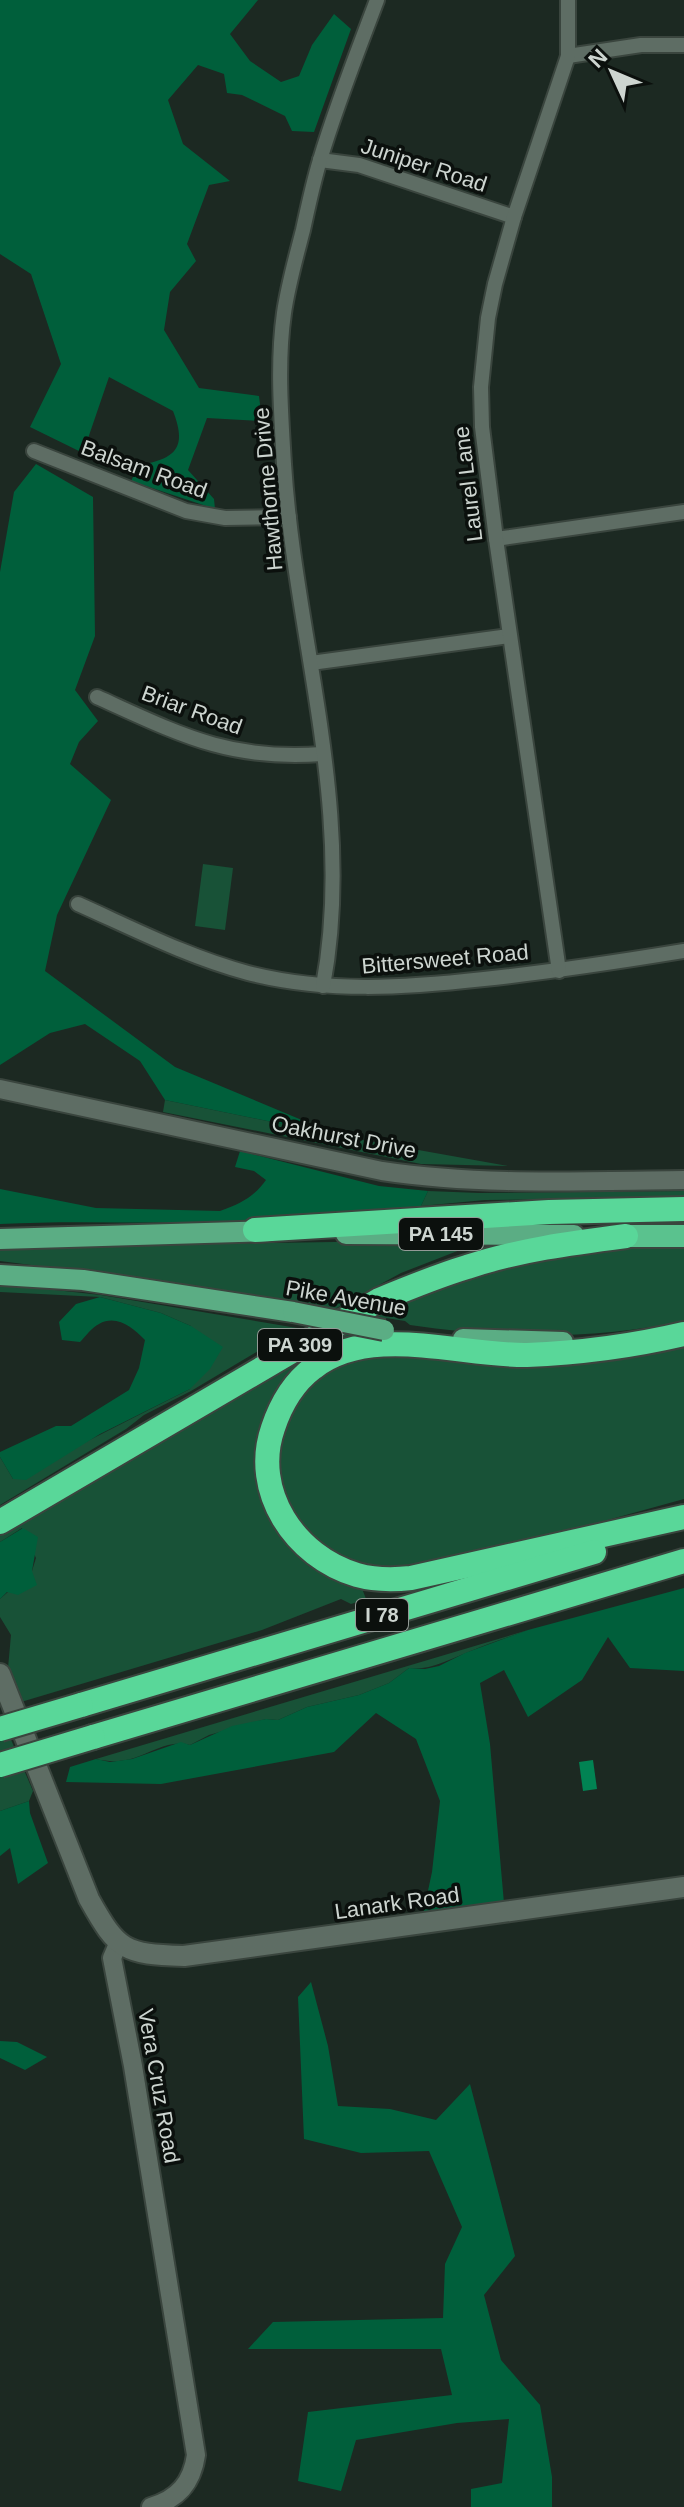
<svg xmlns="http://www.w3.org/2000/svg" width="684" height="2507" viewBox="0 0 684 2507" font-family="Helvetica,sans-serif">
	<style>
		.green { fill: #185237 }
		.forest { fill: #005f3b }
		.water { fill: #018353 }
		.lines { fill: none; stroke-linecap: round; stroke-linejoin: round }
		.minor-casing { stroke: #3a453e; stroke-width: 18 }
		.tertiary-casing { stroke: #3a453e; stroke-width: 22 }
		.secondary-casing { stroke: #3a453e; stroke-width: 24 }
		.primary-casing { stroke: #3a453e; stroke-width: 24 }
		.trunk-casing { stroke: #3a453e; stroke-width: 26 }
		.motorway-casing { stroke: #3a453e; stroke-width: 28 }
		.minor { stroke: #5e6d64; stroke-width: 14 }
		.tertiary { stroke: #5e6d64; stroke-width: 18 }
		.secondary { stroke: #5e6d64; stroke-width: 20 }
		.primary { stroke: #5bad84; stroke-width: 20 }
		.trunk { stroke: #5ac28e; stroke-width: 22 }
		.motorway { stroke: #59d799; stroke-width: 24 }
		.primary-bridge-casing { stroke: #3a453e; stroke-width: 24; stroke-linecap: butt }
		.motorway-bridge-casing { stroke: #3a453e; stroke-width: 28; stroke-linecap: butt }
		.primary-bridge { stroke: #5bad84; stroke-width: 20 }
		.motorway-bridge { stroke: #59d799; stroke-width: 24 }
		.labels { text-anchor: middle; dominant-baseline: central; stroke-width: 7; stroke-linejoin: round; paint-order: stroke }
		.shield { fill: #0b100d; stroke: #939a96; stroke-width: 2 }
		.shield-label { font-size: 20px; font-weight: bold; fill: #cdd5d0 }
		.street-label { font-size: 22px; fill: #cdd5d0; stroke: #0b100d }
	</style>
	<rect width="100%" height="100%" fill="#1c2922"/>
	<g class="green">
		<polygon points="203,864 233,868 225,930 195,926"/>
		<polygon points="165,1100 340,1136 508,1166 421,1164 163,1112"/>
		<polygon points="428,1191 479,1193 684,1191 684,1198 485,1200 421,1206"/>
		<polygon points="397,1241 478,1243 401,1273 333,1310 131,1278 0,1261 0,1247"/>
		<path d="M684,1247v74c-94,19 -179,18 -274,4l-5,-4 -19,-3 -31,19 -46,22 -50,128 108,100 -4,4 3,8 -15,5 -10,-5 -79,31 -241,72 -13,-34 3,-33 -11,-18v-18l32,-28 4,-13 -14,-30 -22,14v-9l380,-223 89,-36 82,-19 62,-6z"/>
		<polygon points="0,1284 101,1295 297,1328 191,1391 144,1415 126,1429 0,1505 0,1457 13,1479 190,1389 191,1326 161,1313 100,1297 0,1292"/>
		<polygon points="684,1346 684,1499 586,1526 402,1568 381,1569 337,1559 294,1521 277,1473 280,1429 306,1386 322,1373 355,1357 403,1355 445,1361 510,1364"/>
		<path d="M528,1630c-21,8 -42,14 -62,23 -21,8 -34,17 -57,15l-20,15 -30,12 -52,12 -29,13 -12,-1 -57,16 -19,10c-19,-6 -38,7 -56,13 -13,4 -25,4 -38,1z"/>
		<polygon points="0,1714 33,1791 29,1801 0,1811"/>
	</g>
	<g class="forest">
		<path d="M0,0h258l-28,34 20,27 31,21 18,-6 13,-31 22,-31 17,15 -37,103 -22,-1 -7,-15 -43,-21 -15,-2 -3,-19 -26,-9 -30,35 15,44 47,37 -21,4 -22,59 9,17 -26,31 -6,38 35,58 60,8 3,25 -55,-3 -19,52 26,29 1,10 -84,-28 8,-16c38,-6 48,-18 34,-54l-64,-34 -26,76 -53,-26 31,-63 -30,-90 -31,-20z"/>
		<polygon points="36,464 93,497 95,636 75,690 98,721 79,742 70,764 111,800 57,915 45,971 175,1067 340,1136 165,1100 140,1061 85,1024 50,1033 0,1065 0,572 14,492"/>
		<path d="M240,1151l139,35 49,5 -7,15c-69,6 -138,13 -207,16 -72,2 -143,-2 -214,2v-35l96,19 124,3c20,-7 34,-14 46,-31l-12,-9 -19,-4z"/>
		<path d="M100,1297l61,16 30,13 32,21 -13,22 -20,20 -90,45 -74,46 -13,-1 -13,-22v-5l56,-26h15l58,-36 10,-22 6,-28c-12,-12 -28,-26 -46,-16 -7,3 -14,13 -19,18l-18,-2 -3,-18 17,-18z"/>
		<polygon points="23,1528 38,1537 32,1571 37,1585 18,1595 7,1592 0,1599 0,1542"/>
		<polygon points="684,1588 684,1671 630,1668 608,1637 582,1680 528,1717 504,1670 480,1683 490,1744 504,1903 423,1914 432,1872 440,1801 416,1739 376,1713 334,1752 161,1784 66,1782 70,1767 96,1759 110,1762 132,1759 181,1742 190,1745 232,1726 266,1719 278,1720 307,1707 359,1695 389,1683 409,1668 425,1669 439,1666 465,1653 528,1630"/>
		<polygon points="29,1801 30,1813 48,1863 18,1884 10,1848 0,1856 0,1811"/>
		<polygon points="311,1982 328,2046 338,2106 390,2109 436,2120 470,2084 515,2256 484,2295 501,2360 540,2405 552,2477 552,2507 471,2507 471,2489 502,2483 509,2419 457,2423 356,2440 341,2491 298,2481 308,2412 452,2395 441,2349 248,2349 273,2322 443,2318 445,2264 462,2227 429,2151 361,2153 304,2139 298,1997"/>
		<polygon points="0,2041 17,2042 47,2057 25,2070 0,2058"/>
	</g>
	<polygon class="water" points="593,1760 597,1789 583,1791 579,1762"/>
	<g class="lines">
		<defs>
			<g id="minor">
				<polyline points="568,56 641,45 684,45"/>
				<polyline points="320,160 359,165 514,217"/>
				<polyline points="34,451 186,511 225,518 289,517"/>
				<polyline points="496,539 684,512"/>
				<polyline points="311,663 509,636"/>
				<path d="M97,697c82,37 132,64 225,57"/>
				<path d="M78,904c56,25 110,53 170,69 79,20 156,15 236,6 67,-7 133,-17 200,-28"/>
				<polyline points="559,971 496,539 482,427 481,387 488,318 495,284 514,217 568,56 568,0"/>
				<path d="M323,986c33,-175 -28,-349 -39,-522 -3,-50 -7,-102 0,-151 4,-28 12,-56 19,-83 5,-23 10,-47 17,-70 16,-54 37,-107 57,-160"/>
			</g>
			<g id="tertiary">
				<path d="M0,1089l382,82c100,15 201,10 302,9"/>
				<path d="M118,1944l-6,14 21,108 63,389c-4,28 -18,44 -45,52"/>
			</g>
			<path id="secondary" d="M0,1674l89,225c29,52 35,55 95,57l500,-69"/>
			<g id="primary">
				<polyline points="346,1234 574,1235"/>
				<polyline points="0,1239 270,1231"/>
				<polyline points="0,1275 83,1280 293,1312"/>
				<polyline points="463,1339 563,1342"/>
			</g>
			<polyline id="trunk" points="626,1236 684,1236"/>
			<g id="motorway">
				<polyline points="255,1230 549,1212 684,1209"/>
				<path d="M684,1334c-51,12 -105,19 -157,21 -67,1 -157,-32 -214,13 -20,15 -32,36 -40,60 -22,63 22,129 84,147 18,5 36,5 54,3l273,-61"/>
				<path d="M0,1522l379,-222c29,-12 58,-24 88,-33 51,-17 105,-24 159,-31"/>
				<polyline points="81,1705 594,1552"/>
				<polyline points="93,1737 684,1561"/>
			</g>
		</defs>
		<use href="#minor" class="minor-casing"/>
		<use href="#tertiary" class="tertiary-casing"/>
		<use href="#secondary" class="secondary-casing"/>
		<use href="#primary" class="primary-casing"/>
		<use href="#trunk" class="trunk-casing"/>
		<use href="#motorway" class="motorway-casing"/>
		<use href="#minor" class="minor"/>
		<use href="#tertiary" class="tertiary"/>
		<use href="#secondary" class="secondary"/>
		<use href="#primary" class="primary"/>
		<use href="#trunk" class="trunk"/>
		<use href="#motorway" class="motorway"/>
		<defs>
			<polyline id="primary-bridge" points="293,1312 384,1330"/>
			<g id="motorway-bridge">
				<polyline points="0,1729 81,1705"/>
				<polyline points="0,1765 93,1737"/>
			</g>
		</defs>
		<use href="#primary-bridge" class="primary-bridge-casing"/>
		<use href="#motorway-bridge" class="motorway-bridge-casing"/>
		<use href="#primary-bridge" class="primary-bridge"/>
		<use href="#motorway-bridge" class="motorway-bridge"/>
	</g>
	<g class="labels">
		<g class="shield">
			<rect x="399" y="1218" width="84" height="32" rx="6"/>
			<rect x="258" y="1329" width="84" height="32" rx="6"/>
			<rect x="356" y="1599" width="52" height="32" rx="6"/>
		</g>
		<g class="shield-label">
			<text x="441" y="1234">PA 145</text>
			<text x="300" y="1345">PA 309</text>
			<text x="382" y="1615">I 78</text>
		</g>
		<g class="street-label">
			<text transform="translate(424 165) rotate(18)">Juniper Road</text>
			<text transform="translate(144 469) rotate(20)">Balsam Road</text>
			<text transform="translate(468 484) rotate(-97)">Laurel Lane</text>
			<text transform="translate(268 489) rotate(-95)">Hawthorne Drive</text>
			<text transform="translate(192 710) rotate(20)">Briar Road</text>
			<text transform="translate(445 959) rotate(-5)">Bittersweet Road</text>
			<text transform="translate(344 1137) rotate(11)">Oakhurst Drive</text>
			<text transform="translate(346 1298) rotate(10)">Pike Avenue</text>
			<text transform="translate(397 1903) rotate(-8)">Lanark Road</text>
			<text transform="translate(159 2086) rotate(80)">Vera Cruz Road</text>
		</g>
	</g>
	<g transform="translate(612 72) rotate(314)" stroke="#0b100d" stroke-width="6" paint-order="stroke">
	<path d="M0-6L14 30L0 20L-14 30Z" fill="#cdd5d0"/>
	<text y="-12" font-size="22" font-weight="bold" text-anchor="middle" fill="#cdd5d0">N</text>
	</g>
</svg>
